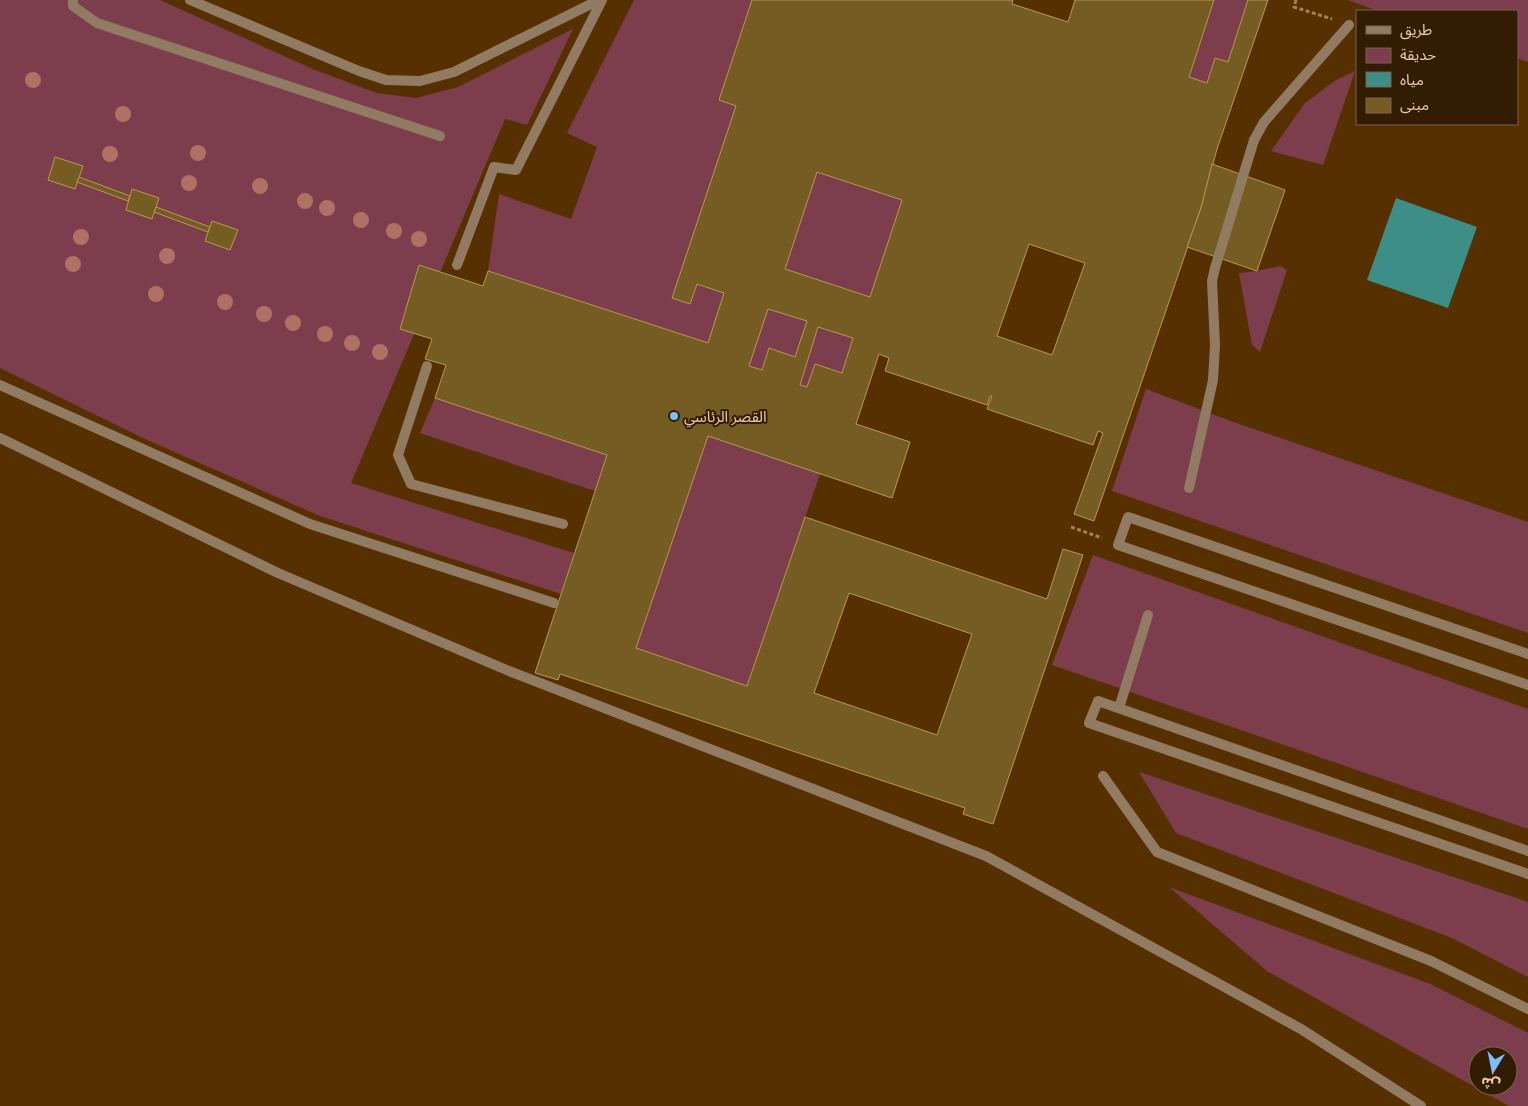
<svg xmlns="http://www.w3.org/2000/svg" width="1528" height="1106" viewBox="0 0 1528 1106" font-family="'Exo 2','Noto Sans Arabic',sans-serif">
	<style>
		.green { fill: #7c3e4d; fill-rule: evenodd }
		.water { fill: #3c8e86 }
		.building { fill: #745c23; stroke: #ba9a50; fill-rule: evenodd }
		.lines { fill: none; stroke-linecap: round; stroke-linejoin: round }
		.path { stroke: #a3815c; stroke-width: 3; stroke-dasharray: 4 2.5; stroke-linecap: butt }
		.lane { stroke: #927b63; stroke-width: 10 }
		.street { stroke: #927b63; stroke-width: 10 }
		.tree { fill: #b07165 }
		.poi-dot { fill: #7cbef9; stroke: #321c04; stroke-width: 2 }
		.labels { text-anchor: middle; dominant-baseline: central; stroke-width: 4; stroke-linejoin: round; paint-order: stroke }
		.poi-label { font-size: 15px; fill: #ebceb2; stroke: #321c04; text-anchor: start }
	</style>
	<rect width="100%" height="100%" fill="#563000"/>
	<g class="green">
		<polygon points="0,0 160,0 315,70 377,93 416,98 458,87 573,29 527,125 505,119 351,483 574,553 561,594 320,516 145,439 0,368"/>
		<polygon points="634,0 752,0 719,100 736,106 672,298 690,304 697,284 724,293 708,343 488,271 499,194 571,219 597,147 567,133"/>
		<polygon points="1214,0 1248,0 1228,62 1215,58 1207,83 1189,77"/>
		<polygon points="1348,0 1528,0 1528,62 1517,58 1517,11 1378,11"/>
		<polygon points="1355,71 1323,165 1271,151 1305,103 1336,80"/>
		<polygon points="817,172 902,200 870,297 785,269"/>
		<polygon points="1280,266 1287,270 1260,352 1252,345 1239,273 1257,271"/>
		<polygon points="768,309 807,321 795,357 769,348 762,370 749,366"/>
		<polygon points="818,327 853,338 842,373 815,364 807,387 800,385"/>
		<polygon points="1146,389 1236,423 1528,522 1528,633 1112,491"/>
		<polygon points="435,398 607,455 595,491 420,433"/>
		<polygon points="708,436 820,474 747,686 636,648"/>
		<polygon points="1093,555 1528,709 1528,829 1052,665"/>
		<polygon points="1139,772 1528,902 1528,977 1452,938 1176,833"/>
		<path d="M1169,887l261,97 98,49v73h-19l-242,-135zM1478,1056h30v30h-30z"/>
	</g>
	<polygon class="water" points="1396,198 1477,227 1448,308 1367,280"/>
	<g class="building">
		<path d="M752,0h261l-1,4 56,18 7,-22h139l-25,77 18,6 8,-25 13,4 20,-62h20l-51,149 -16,59 -107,313 -20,-7 29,-81 -5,-2 -5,14 -106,-36 5,-13h-2l-3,9 -102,-34 4,-13 -10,-4 -23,70 54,18 -18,56 -184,-62 -72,212 111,38 58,-169 242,82 16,-50 20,6 -90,269 -30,-10 2,-6 -405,-134 -2,6 -23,-7 72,-218 -172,-57 11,-33 -21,-6 7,-20 -32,-10 19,-64 64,21 5,-15 220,72 16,-50 -27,-9 -7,20 -18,-6 64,-192 -17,-6zM817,172l85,28 -32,97 -85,-28zM1029,244l56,19 -33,92 -55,-19zM768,309l39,12 -12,36 -26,-9 -7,22 -13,-4zM818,327l35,11 -11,35 -27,-9 -8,23 -7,-2zM849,593l123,41 -35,101 -123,-42z"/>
		<polygon points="55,157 83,166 75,189 48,180"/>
		<polygon points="1212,164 1285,190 1257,271 1187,247 1201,208"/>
		<polygon points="79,177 130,196 128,201 77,182"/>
		<polygon points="132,189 159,198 152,219 126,210"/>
		<polygon points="156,207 210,227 208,232 154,212"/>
		<polygon points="212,221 238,230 230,250 205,241"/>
	</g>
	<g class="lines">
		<g class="path">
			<polyline points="1296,0 1294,7 1332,19"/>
			<polyline points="1071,527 1102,538"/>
		</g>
		<g class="lane">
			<polyline points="73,0 73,6 97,23 440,136"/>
			<polyline points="190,0 359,71 386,80 420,81 454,72 599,0"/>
			<polyline points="457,265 494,167 516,170 602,0"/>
			<polyline points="427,366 398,455 411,484 563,524"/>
			<polyline points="0,385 310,524 554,603"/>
			<polyline points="1189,488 1213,380 1215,345 1212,281 1215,268 1254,140 1264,122 1349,25"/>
			<polyline points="1528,654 1128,517 1118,545 1528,685"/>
			<polyline points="1119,708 1148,615"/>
			<polyline points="1103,776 1157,852 1431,961 1528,1009"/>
			<polyline points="1528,851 1098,701 1089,723 1528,874"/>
		</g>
		<polyline class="street" points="0,438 278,573 509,671 986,856 1301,1029 1421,1106"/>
	</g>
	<g class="tree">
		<circle cx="33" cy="80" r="8"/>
		<circle cx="123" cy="114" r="8"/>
		<circle cx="198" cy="153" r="8"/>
		<circle cx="110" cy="154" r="8"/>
		<circle cx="189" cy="183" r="8"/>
		<circle cx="260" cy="186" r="8"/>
		<circle cx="305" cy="201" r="8"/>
		<circle cx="327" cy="208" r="8"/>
		<circle cx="361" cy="220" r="8"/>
		<circle cx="394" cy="231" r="8"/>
		<circle cx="81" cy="237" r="8"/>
		<circle cx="419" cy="239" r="8"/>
		<circle cx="167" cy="256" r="8"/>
		<circle cx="73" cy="264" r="8"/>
		<circle cx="156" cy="294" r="8"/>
		<circle cx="225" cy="302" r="8"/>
		<circle cx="264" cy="314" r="8"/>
		<circle cx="293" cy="323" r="8"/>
		<circle cx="325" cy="334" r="8"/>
		<circle cx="352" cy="343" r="8"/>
		<circle cx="380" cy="352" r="8"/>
	</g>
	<circle class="poi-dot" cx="674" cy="416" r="5"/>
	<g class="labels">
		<g class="poi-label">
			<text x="684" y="416">القصر الرئاسي</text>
		</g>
	</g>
	<rect x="1356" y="10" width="162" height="115" fill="#321c04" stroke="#7c634a"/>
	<rect x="1366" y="26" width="25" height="8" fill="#927b63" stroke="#7c634a"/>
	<text x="1400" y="35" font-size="15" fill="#ebceb2">طريق</text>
	<rect x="1366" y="48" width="25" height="15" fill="#7c3e4d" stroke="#7c634a"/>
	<text x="1400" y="60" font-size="15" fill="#ebceb2">حديقة</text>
	<rect x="1366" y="72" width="25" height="15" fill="#3c8e86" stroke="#7c634a"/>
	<text x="1400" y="85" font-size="15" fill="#ebceb2">مياه</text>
	<rect x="1366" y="98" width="25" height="15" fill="#745c23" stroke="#7c634a"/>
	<text x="1400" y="110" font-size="15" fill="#ebceb2">مبنى</text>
	<g transform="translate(1493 1071) rotate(190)"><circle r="24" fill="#321c04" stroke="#7c634a"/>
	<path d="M0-4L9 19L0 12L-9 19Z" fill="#7cbef9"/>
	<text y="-8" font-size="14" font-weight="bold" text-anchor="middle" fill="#ebceb2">ش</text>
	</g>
</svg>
